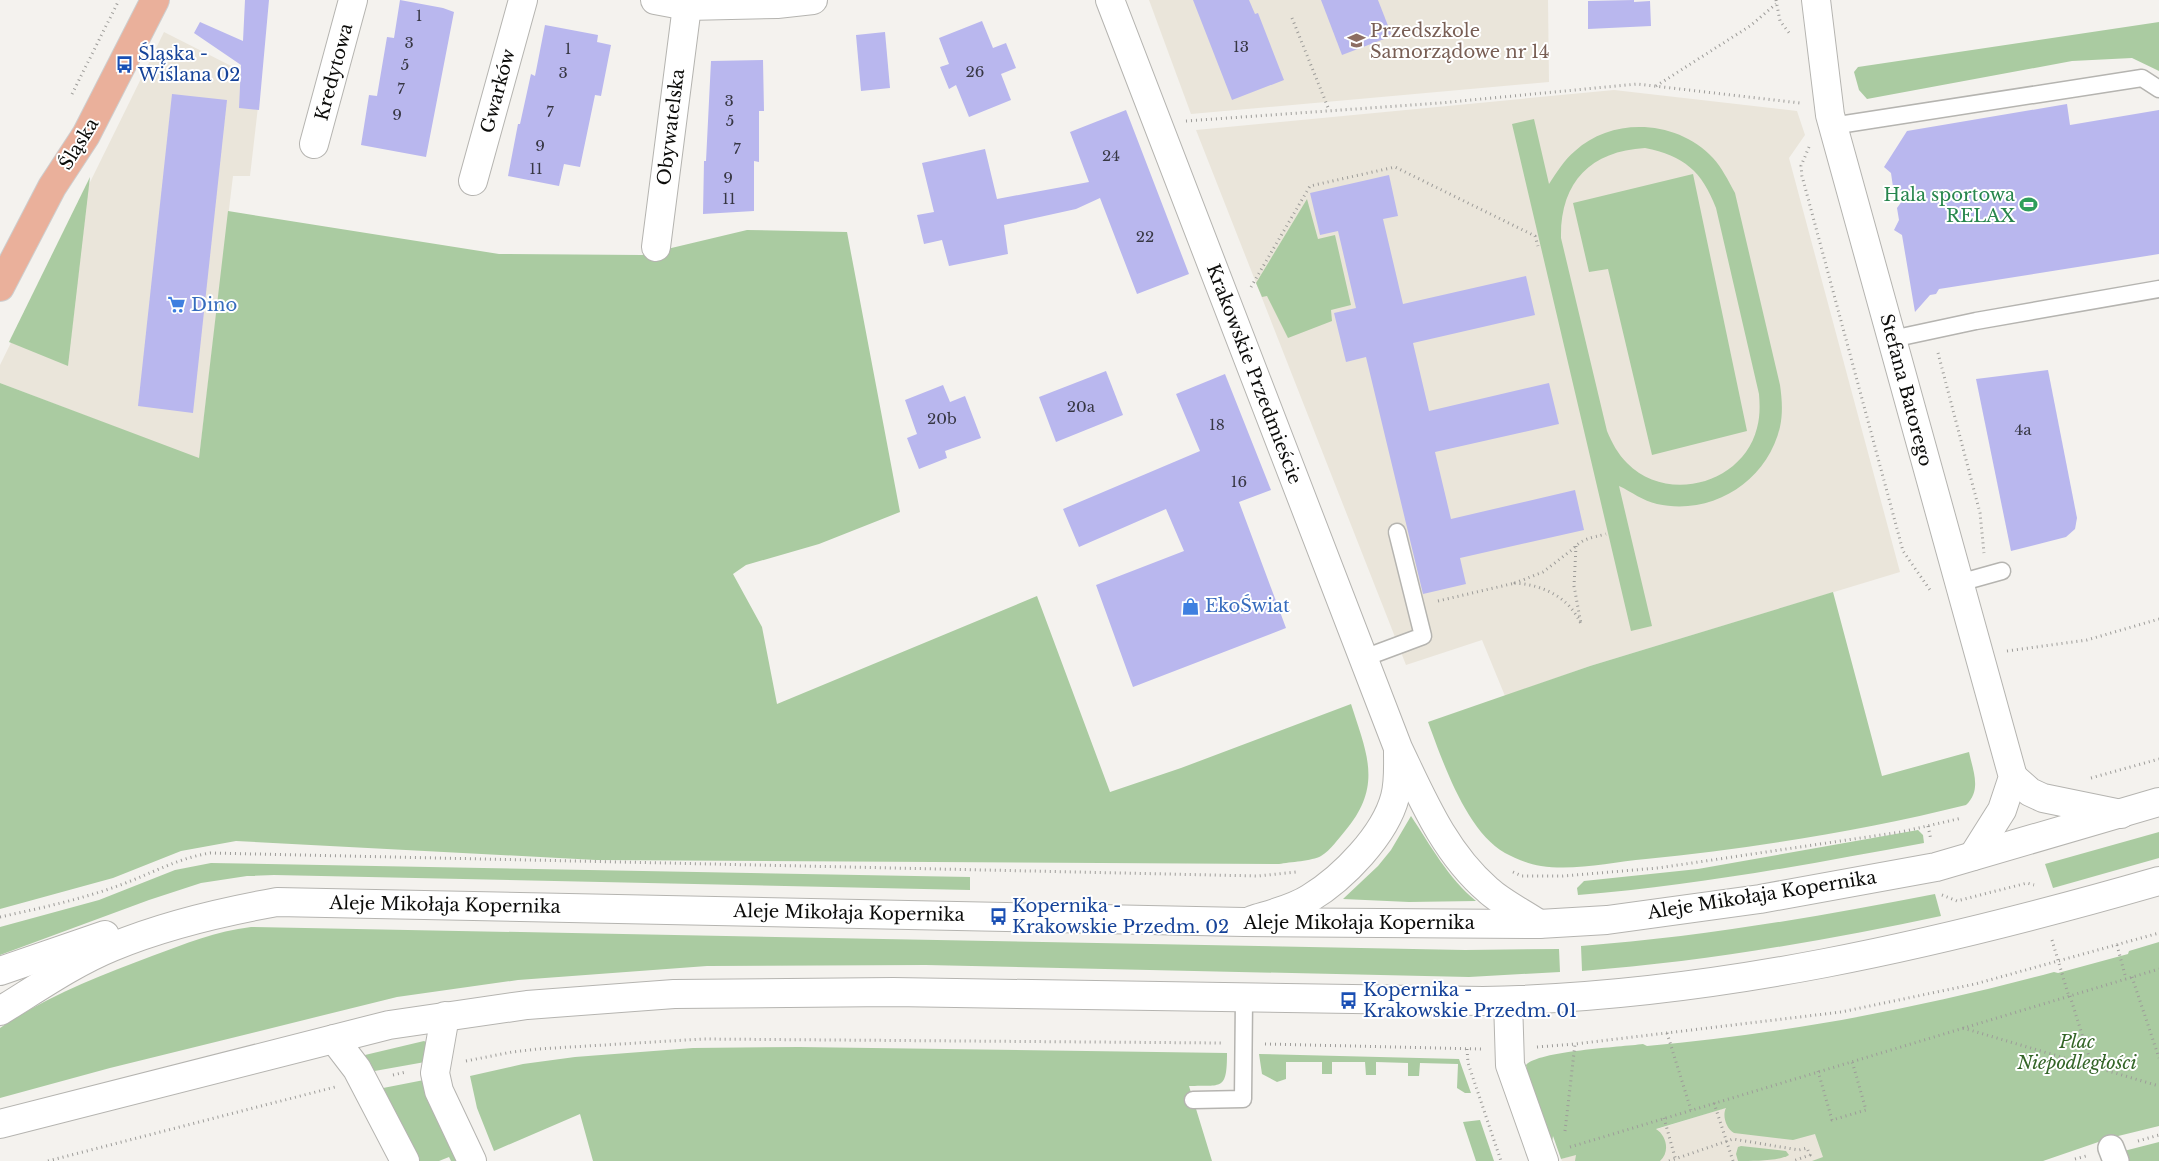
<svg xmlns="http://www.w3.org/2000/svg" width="2159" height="1161" viewBox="0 0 2159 1161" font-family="'Libre Baskerville',serif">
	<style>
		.built { fill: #eae5da }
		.green { fill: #aacba1; fill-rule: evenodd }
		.building { fill: #b9b7ee }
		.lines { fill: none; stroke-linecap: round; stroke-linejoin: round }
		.service-casing { stroke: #b5b4b0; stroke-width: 19 }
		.pedestrian-casing { stroke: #b5b4b0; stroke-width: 28 }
		.minor-casing { stroke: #b5b4b0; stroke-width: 30 }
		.secondary-casing { stroke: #b5b4b0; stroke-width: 30 }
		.primary-casing { stroke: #cecece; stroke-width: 30 }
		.path { stroke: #9d9c99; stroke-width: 3; stroke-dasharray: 1 4; stroke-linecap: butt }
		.service { stroke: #fff; stroke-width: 16 }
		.pedestrian { stroke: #fff; stroke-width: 25 }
		.minor { stroke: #fff; stroke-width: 28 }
		.secondary { stroke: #fff; stroke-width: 28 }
		.primary { stroke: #eab09b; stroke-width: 28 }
		.labels { text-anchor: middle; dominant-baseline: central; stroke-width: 4; stroke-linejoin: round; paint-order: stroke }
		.number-label { font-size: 15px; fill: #373743 }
		.education-label { font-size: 18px; fill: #785e54; stroke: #fff; text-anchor: start }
		.transit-label { font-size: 18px; fill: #164399; stroke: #fff; text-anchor: start }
		.street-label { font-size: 18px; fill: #0c0c0a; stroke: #fff }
		.leisure-label { font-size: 18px; fill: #27864d; stroke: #fff; text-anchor: end }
		.shop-label { font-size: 18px; fill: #366cbe; stroke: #fff; text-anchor: start }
		.park-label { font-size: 18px; font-style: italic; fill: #346528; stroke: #fff }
	</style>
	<rect width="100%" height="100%" fill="#f4f2ee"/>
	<g class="built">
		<polygon points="1149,0 1548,0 1549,82 1191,114"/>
		<polygon points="164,32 261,81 250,176 233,176 199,459 0,383 0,365"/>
		<polygon points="1614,90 1797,111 1805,135 1789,158 1900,572 1590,666 1505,696 1482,640 1406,665 1196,130"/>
		<polygon points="1808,1082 1836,1161 1562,1161 1561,1159"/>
	</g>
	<g class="green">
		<polygon points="2159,22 2159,71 2132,58 2072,61 1867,99 1859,90 1854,72 1858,67"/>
		<path d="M1534,119l15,65c8,-12 15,-24 26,-33 38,-35 103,-31 138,7 9,10 15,22 22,35l45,192c2,14 3,28 0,42 -13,55 -68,89 -123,77 -14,-3 -25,-12 -38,-18l33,140 -21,5 -119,-507zM1645,148c39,8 57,23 71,60l43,186c1,12 1,23 -2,34 -14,56 -90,76 -130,35 -9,-9 -15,-20 -20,-32l-46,-193c-1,-55 29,-87 84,-90z"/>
		<polygon points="1693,174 1747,431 1652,455 1608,269 1589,272 1573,203"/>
		<polygon points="90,177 68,366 9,342"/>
		<polygon points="1307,199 1318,239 1335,235 1351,305 1331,310 1332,321 1288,338 1267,296 1262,297 1256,283"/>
		<path d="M228,211l271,43 143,1 105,-25 100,2 53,280 -81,32 -73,21 -13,9 29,53 15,77 260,-108 73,196 71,-24 170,-64c16,50 32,82 -6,127 -7,8 -14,19 -24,25 -9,5 -31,6 -42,8l-683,-4 -360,-19 -55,10 -68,27 -113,31v-526l199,75z"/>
		<path d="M1833,592l49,184 87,-24c4,19 13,38 -3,53 -104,26 -213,43 -320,54 -34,3 -71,12 -105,7 -12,-2 -25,-7 -36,-13 -39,-22 -62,-91 -77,-131l162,-56z"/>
		<path d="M1411,816c20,30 37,62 65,85l-67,1 -66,-3 35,-33 13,-16z"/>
		<path d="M1918,830l5,5 1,8c-115,21 -229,43 -346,52l-1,-7 7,-7 114,-12z"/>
		<polygon points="2159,832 2159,858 2053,888 2045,864"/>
		<polygon points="211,863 970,877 970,890 274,875 247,876 201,883 149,900 0,955 0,927 99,900 175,870"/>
		<path d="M1935,894l6,22c-119,25 -238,46 -359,55l-1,-25c119,-9 236,-29 354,-52z"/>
		<path d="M251,927l1214,23 94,-1 1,23 -91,5 -543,-12 -219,1 -189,14 -121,17 -287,71 -110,30v-70c47,-32 99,-52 152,-72 33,-12 64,-25 99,-29z"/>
		<path d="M2159,942v184l-49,12 -67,23h-231l11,-4 -8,-23 -22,6 -59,-7c-8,-4 -12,-18 -8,-25l-70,21c11,7 14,23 4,32h-85l1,-6 -15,4 -8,-23 -1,6 -25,-71 -1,-6c12,-14 95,-18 117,-21l4,2c137,-12 274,-38 407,-74l4,1 70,-19 1,-3z"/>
		<polygon points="424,1041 428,1043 425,1062 369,1072 365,1055"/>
		<path d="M799,1047l428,6c0,38 -5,32 -38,33l23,75h-619l-13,-47 -86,37 -17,-43 -7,-32 53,-12 52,-7 118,-9z"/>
		<polygon points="1259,1054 1459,1059 1471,1093 1465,1093 1457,1088 1458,1064 1420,1063 1419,1076 1408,1076 1408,1063 1376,1062 1376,1075 1366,1075 1365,1062 1332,1062 1332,1074 1322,1074 1322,1062 1286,1062 1286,1079 1277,1082 1262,1074"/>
		<polygon points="424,1080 461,1161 451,1161 449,1157 439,1161 415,1161 378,1089"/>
		<polygon points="1480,1120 1494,1161 1476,1161 1463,1122"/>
		<polygon points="2159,1142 2159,1161 2124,1161 2120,1152"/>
		<path d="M1741,1146l45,5 3,4c-10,6 -36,6 -51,6l-2,-7 2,-7z"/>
	</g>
	<g class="building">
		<polygon points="245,0 269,0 259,110 239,108 241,65 194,33 200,22 243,41"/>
		<polygon points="400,0 443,8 454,12 426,157 361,145 369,95 377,96 387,37 394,38"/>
		<polygon points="1193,0 1249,0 1255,14 1258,13 1284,80 1232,100"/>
		<polygon points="1321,0 1378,0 1392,36 1342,55"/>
		<polygon points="1634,0 1634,2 1650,1 1651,26 1588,29 1588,1"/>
		<polygon points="982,21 993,48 1006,43 1016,68 1001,74 1011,100 969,117 956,85 949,89 940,67 949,64 939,38"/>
		<polygon points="545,25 598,35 597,42 611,45 601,96 595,95 580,167 564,164 559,186 508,176 518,124 520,124 531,74 535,76"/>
		<polygon points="885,32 890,88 861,91 856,35"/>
		<polygon points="763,60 764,111 759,111 759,162 754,161 754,211 703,214 704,161 706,161 711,61"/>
		<polygon points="172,94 227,100 193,413 138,406"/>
		<polygon points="2067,104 2070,125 2159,110 2159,254 1939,289 1936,294 1930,295 1915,312 1902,235 1894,230 1899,220 1897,208 1907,194 1893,187 1891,173 1884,167 1907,131"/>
		<polygon points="1126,110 1189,274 1137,294 1100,198 1076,209 1004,225 1008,254 949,266 942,240 924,244 917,215 934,212 922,163 985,149 997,199 1089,182 1070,132"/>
		<polygon points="1389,175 1398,216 1383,219 1403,304 1526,276 1535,315 1413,343 1429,411 1549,383 1559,424 1435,452 1451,519 1575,490 1584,530 1460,558 1466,584 1423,594 1366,357 1346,362 1334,313 1356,308 1338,231 1320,235 1310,193"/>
		<polygon points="2048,370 2077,518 2075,529 2066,537 2011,551 1976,379"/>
		<polygon points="1106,371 1123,415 1056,442 1039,397"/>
		<polygon points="1225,374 1271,490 1239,502 1286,628 1133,687 1096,585 1184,551 1166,509 1079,547 1063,509 1200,451 1176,394"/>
		<polygon points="943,385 950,402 965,396 981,438 945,451 947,458 919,469 907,438 917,434 905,400"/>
	</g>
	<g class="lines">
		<defs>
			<g id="service">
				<polyline points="1832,126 2142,78 2159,89"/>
				<polyline points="1892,339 1976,321 2159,289"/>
				<polyline points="1959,583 2002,571"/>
				<polyline points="1364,658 1423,636 1397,532"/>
				<polyline points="1193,1100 1243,1099 1244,999"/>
			</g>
			<polyline id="pedestrian" points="2111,1148 2116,1161"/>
			<g id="minor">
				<polyline points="655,0 687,6 777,4 813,0"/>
				<path d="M1110,0l288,748c24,50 46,104 90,142 14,13 35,23 51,34"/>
				<polyline points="1816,0 1830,115 2013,777 2002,810 1973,856"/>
				<polyline points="314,144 353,0"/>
				<polyline points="473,181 523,0"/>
				<polyline points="656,247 687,6"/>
				<polyline points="2013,777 2030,792 2043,798 2121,814"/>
				<path d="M1252,920c19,-6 41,-11 58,-22 33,-20 75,-63 85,-101 4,-14 3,-30 3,-45"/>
				<polyline points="1508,1001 1510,1065 1544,1161"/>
				<polyline points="445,1016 435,1073 439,1091 472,1161"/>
				<polyline points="334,1039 357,1069 405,1161"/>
			</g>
			<g id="secondary">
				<polyline points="0,971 105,935"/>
				<path d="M0,1011c36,-22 73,-48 112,-64 53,-22 109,-35 165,-45l967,20 295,2 68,-4 153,-21 176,-32 223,-65"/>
				<path d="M0,1124l389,-99 138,-20 147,-11 219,-2 590,9c229,-4 457,-57 676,-120"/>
			</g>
			<polyline id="primary" points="0,287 52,187 86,135 155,0"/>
		</defs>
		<use href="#service" class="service-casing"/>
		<use href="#pedestrian" class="pedestrian-casing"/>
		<use href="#minor" class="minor-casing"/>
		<use href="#secondary" class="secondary-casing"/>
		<use href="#primary" class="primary-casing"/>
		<g class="path">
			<polyline points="1776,0 1780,21 1790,34"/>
			<polyline points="1292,18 1329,110"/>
			<polyline points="1656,86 1750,26 1776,4"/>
			<polyline points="72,94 119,0"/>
			<polyline points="1186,121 1440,103 1637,84 1800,103"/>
			<polyline points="1809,147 1801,166 1802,176 1903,551 1930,590"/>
			<polyline points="1251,287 1310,186 1395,167 1535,236 1538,246"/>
			<polyline points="1938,353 1980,513 1984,553"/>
			<path d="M1576,546l-2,40 7,38c-12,-27 -38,-39 -66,-41l28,-11 30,-23c10,-11 18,-11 33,-15"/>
			<polyline points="1438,601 1515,583"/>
			<polyline points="2007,651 2087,640 2159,619"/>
			<polyline points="2091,778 2159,759"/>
			<polyline points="1928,826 1931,840"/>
			<polyline points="1513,872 1522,876 1563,876 1658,868 1901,832 1962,818"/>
			<polyline points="1942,895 1957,901 2027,883 2034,885"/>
			<path d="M0,917c41,-9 83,-18 123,-33 29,-11 56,-26 87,-31l1048,23 38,-4"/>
			<polyline points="2052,940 2069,997"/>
			<polyline points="2117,945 2126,979"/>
			<polyline points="2132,977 2159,1058"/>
			<polyline points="2070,996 2092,1066"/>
			<polyline points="1963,1028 2159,1086"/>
			<polyline points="1667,1033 1691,1110"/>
			<polyline points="1265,1044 1481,1049"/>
			<polyline points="1537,1047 1575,1044 1841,1012 1975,984 2159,933"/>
			<polyline points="1467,1049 1468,1063 1501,1161"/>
			<polyline points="466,1061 512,1052 538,1049 703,1039 1221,1043"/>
			<polyline points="1818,1071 1832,1120 1866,1110 1852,1061"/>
			<polyline points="393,1075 406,1072"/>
			<polyline points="1714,1103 1733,1161"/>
			<polyline points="1664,1118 1676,1161"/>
			<polyline points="1565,1131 1575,1044"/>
			<polyline points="2138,1141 2159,1135"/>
			<polyline points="1570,1147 2159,969"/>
			<polyline points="2075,1159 2086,1156"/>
			<polyline points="48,1161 335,1087"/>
			<polyline points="1669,1161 1733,1139 1799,1150 1807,1148 1810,1155 1793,1161"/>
		</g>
		<use href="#service" class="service"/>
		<use href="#pedestrian" class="pedestrian"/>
		<use href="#minor" class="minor"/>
		<use href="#secondary" class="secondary"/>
		<use href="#primary" class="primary"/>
	</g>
	<defs>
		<symbol id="school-bare" viewBox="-9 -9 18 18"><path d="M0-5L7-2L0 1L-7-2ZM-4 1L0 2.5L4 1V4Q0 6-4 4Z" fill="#8d6e63" stroke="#fff" stroke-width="2.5" paint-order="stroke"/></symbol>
		<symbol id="bus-bare" viewBox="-9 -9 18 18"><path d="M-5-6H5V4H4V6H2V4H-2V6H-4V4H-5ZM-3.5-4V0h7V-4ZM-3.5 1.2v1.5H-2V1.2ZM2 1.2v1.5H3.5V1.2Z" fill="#1a4fb4" stroke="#fff" stroke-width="2.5" paint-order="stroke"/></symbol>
		<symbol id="stadium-bare" viewBox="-9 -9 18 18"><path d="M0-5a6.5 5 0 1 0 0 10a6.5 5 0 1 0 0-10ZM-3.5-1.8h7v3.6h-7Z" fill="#2e9e5b" stroke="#fff" stroke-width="2.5" paint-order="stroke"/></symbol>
		<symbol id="supermarket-bare" viewBox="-9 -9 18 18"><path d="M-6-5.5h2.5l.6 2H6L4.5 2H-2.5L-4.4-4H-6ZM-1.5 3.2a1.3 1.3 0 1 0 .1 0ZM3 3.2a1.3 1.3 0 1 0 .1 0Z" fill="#3f7fe0" stroke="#fff" stroke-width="2.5" paint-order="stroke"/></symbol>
		<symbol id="shop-bare" viewBox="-9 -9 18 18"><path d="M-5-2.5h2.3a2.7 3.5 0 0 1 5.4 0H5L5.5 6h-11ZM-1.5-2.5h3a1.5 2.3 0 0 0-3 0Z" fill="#3f7fe0" stroke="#fff" stroke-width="2.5" paint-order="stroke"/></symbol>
	</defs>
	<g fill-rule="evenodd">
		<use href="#school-bare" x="1344" y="28" width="25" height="25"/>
		<use href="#bus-bare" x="112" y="52" width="25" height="25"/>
		<use href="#stadium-bare" x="2016" y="192" width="25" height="25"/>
		<use href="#supermarket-bare" x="164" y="292" width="25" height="25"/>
		<use href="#shop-bare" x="1178" y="594" width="25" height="25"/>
		<use href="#bus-bare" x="986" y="904" width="25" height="25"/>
		<use href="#bus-bare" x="1336" y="988" width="25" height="25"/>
	</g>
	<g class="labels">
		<g class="number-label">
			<text x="419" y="15">1</text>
			<text x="409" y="42">3</text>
			<text x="1241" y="46">13</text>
			<text x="568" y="48">1</text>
			<text x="405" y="64">5</text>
			<text x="975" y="71">26</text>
			<text x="563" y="72">3</text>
			<text x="401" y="88">7</text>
			<text x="729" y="100">3</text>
			<text x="550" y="111">7</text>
			<text x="397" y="114">9</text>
			<text x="730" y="120">5</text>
			<text x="540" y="145">9</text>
			<text x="737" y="148">7</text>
			<text x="1111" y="155">24</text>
			<text x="536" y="168">11</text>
			<text x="728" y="177">9</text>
			<text x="729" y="198">11</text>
			<text x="1145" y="236">22</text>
			<text x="1081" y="406">20a</text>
			<text x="942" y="418">20b</text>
			<text x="1217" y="424">18</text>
			<text x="2023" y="429">4a</text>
			<text x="1239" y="481">16</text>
		</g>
		<g class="education-label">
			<text x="1370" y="31">Przedszkole<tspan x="1370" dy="21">Samorządowe nr 14</tspan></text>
		</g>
		<g class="transit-label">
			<text x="138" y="54">Śląska -<tspan x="138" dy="21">Wiślana 02</tspan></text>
			<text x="1012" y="906">Kopernika -<tspan x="1012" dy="21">Krakowskie Przedm. 02</tspan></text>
			<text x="1363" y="990">Kopernika -<tspan x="1363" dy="21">Krakowskie Przedm. 01</tspan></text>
		</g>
		<g class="street-label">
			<text transform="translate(334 72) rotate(-75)">Kredytowa</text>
			<text transform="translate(498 91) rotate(-75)">Gwarków</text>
			<text transform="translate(671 127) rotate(-83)">Obywatelska</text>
			<text transform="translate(79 144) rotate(-58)">Śląska</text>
			<text transform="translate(1254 374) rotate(69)">Krakowskie Przedmieście</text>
			<text transform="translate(1906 390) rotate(75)">Stefana Batorego</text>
			<text transform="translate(1762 895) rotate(-9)">Aleje Mikołaja Kopernika</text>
			<text transform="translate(445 905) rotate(1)">Aleje Mikołaja Kopernika</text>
			<text transform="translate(849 913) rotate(1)">Aleje Mikołaja Kopernika</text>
			<text x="1359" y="923">Aleje Mikołaja Kopernika</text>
		</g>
		<g class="leisure-label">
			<text x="2015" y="195">Hala sportowa<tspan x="2015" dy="21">RELAX</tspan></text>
		</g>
		<g class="shop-label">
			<text x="191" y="305">Dino</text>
			<text x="1205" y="606">EkoŚwiat</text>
		</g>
		<g class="park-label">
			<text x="2077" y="1042">Plac<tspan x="2077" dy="21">Niepodległości</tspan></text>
		</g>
	</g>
</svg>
